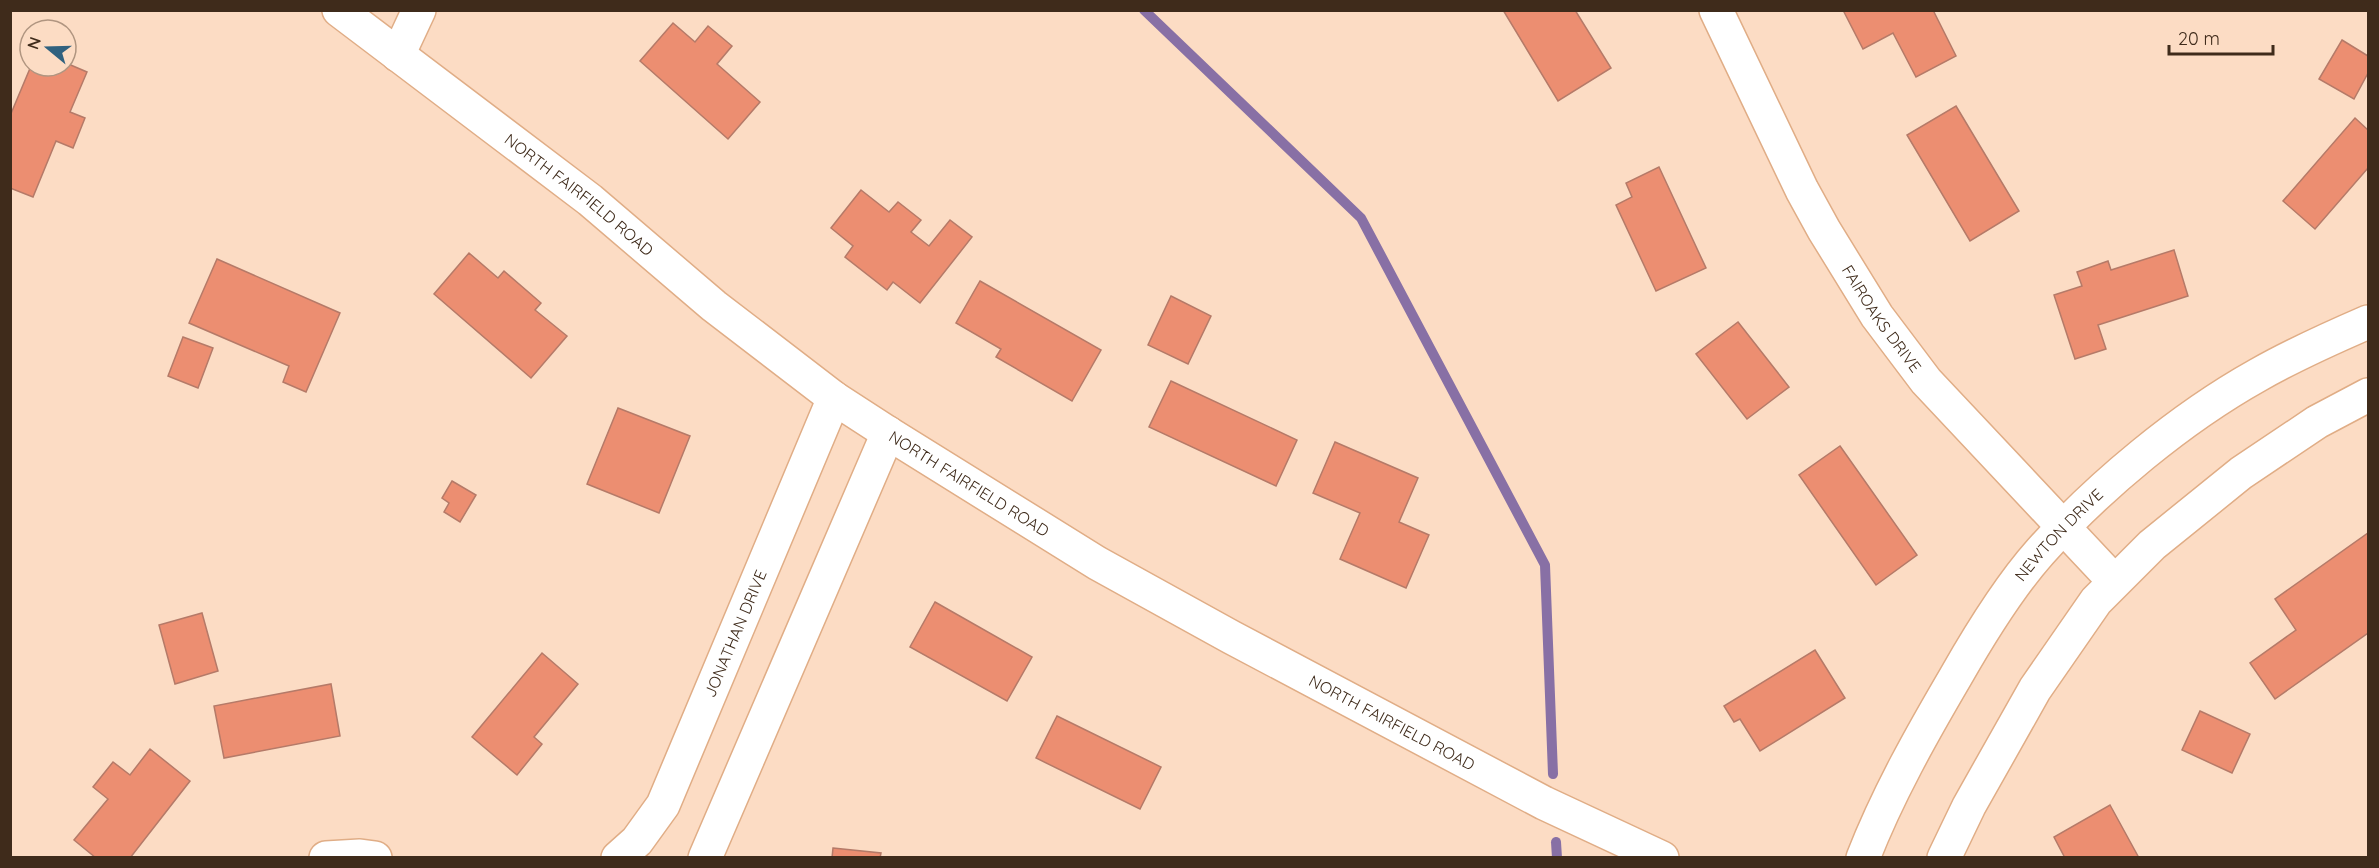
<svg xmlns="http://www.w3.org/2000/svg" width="2379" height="868" viewBox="0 0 2379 868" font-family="Quicksand,sans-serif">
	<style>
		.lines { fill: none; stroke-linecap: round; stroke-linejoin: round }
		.stream { stroke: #8870a5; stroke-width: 10 }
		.building { fill: #ec8e71; stroke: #b57a68; stroke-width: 1.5 }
		.minor-casing { stroke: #e0ad86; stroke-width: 36 }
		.major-casing { stroke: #e0ad86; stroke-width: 36 }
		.minor { stroke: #fff; stroke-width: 33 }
		.major { stroke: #fff; stroke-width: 33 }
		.labels { text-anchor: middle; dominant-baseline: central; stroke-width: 5; stroke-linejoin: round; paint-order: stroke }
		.street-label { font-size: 16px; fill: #3f2b1b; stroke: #fcdcc4 }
	</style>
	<rect width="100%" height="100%" fill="#fcdcc4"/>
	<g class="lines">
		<g class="stream">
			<polyline points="1144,10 1361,218 1545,565 1553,774"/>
			<polyline points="1556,842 1557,858"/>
		</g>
	</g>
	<g class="building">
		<polygon points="1503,10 1575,10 1611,68 1558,101"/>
		<polygon points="1843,10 1937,10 1934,12 1956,56 1916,77 1893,33 1863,49"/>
		<polygon points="673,23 695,42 708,26 732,46 717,64 760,102 728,139 640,61"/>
		<polygon points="2342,40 2368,56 2368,73 2354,99 2319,79"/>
		<polygon points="66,63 87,72 70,112 85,118 73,148 56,141 33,197 10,188 10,116 31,66 66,66"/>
		<polygon points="1956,106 2019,211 1970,241 1907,135"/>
		<polygon points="2355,118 2368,130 2368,168 2315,229 2283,201"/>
		<polygon points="1659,167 1706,268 1656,291 1616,205 1632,197 1626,183"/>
		<polygon points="861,190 889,212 898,202 921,220 911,232 929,246 950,220 972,237 920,303 893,282 887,290 845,257 853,246 831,228"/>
		<polygon points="2174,250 2188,296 2098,325 2106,349 2075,359 2054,295 2082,286 2077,272 2108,261 2111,270"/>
		<polygon points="469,253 498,278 504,271 541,303 535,310 567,336 531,378 434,294"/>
		<polygon points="217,259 340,313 306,392 283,382 289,366 189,323"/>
		<polygon points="980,281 1101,350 1072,401 996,357 1001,349 956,323"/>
		<polygon points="1171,296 1211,316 1188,364 1148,345"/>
		<polygon points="1738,322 1789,387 1747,419 1696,354"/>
		<polygon points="183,337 213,348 198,388 168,376"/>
		<polygon points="1171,381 1297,440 1276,486 1149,427"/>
		<polygon points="618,408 690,436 659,513 587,484"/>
		<polygon points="1335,442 1418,478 1399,522 1429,535 1406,588 1340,559 1360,513 1313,493"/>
		<polygon points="1840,446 1917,555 1876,585 1799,475"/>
		<polygon points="452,481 476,495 460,522 444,512 449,503 442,498"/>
		<polygon points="2368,533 2368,633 2275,699 2250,663 2296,630 2275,599"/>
		<polygon points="935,602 1032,657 1007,701 910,647"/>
		<polygon points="202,613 218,671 175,684 159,625"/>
		<polygon points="1815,650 1845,698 1760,751 1740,719 1734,722 1724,706"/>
		<polygon points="542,653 578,684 534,737 542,744 517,775 472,737"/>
		<polygon points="331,684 340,736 224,758 214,706"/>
		<polygon points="2200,711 2250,734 2232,773 2182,750"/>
		<polygon points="1057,716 1161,767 1140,809 1036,758"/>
		<polygon points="150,749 190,781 130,858 96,858 74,840 108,799 93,787 113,762 130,775"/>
		<polygon points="2110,805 2139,858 2065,858 2054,837"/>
		<polygon points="833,848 881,853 880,858 832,858"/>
	</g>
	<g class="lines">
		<defs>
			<g id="minor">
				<path id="s1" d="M1716,10l86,180 22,40 53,86 49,65 188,200"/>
				<polyline points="398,55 419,10"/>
				<polyline points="326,858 360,856 375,858"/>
				<path id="s2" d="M618,858l19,-17 26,-36 171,-407"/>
				<polyline points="705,858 888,433"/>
				<path id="s3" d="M1863,858c25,-64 59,-124 93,-182 24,-42 52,-88 84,-124 59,-66 141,-134 218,-177 35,-20 73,-37 110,-53"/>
				<polyline points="1944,858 1969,806 2035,689 2096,601 2152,545 2241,473 2317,422 2368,395"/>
			</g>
			<g id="major">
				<path id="s4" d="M339,10l251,190 124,106 120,92 54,35 209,130 134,74 313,166 118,55"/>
			</g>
		</defs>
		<use href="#minor" class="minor-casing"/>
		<use href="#major" class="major-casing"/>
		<use href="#minor" class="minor"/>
		<use href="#major" class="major"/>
	</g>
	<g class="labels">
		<g class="street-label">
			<text stroke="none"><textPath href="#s4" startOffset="303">NORTH FAIRFIELD ROAD</textPath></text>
			<text stroke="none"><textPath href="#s1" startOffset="351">FAIROAKS DRIVE</textPath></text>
			<text stroke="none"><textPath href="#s4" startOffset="789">NORTH FAIRFIELD ROAD</textPath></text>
			<text stroke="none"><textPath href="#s3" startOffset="380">NEWTON DRIVE</textPath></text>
			<text stroke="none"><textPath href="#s2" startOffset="256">JONATHAN DRIVE</textPath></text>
			<text stroke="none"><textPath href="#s4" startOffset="1275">NORTH FAIRFIELD ROAD</textPath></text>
		</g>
	</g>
	<rect width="2379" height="868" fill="none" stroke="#3f2b1b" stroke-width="24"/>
	<g transform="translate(48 48) rotate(289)"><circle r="28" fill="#fcdcc4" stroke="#b09580" stroke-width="1.5"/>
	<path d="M0-4.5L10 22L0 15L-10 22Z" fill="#30617f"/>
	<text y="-9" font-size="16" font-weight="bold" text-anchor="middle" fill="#3f2b1b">N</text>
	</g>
	<path d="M2169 45v9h104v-9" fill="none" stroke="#3f2b1b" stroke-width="3"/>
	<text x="2178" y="45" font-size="18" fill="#3f2b1b" stroke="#fcdcc4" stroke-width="4.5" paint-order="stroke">20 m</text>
</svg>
